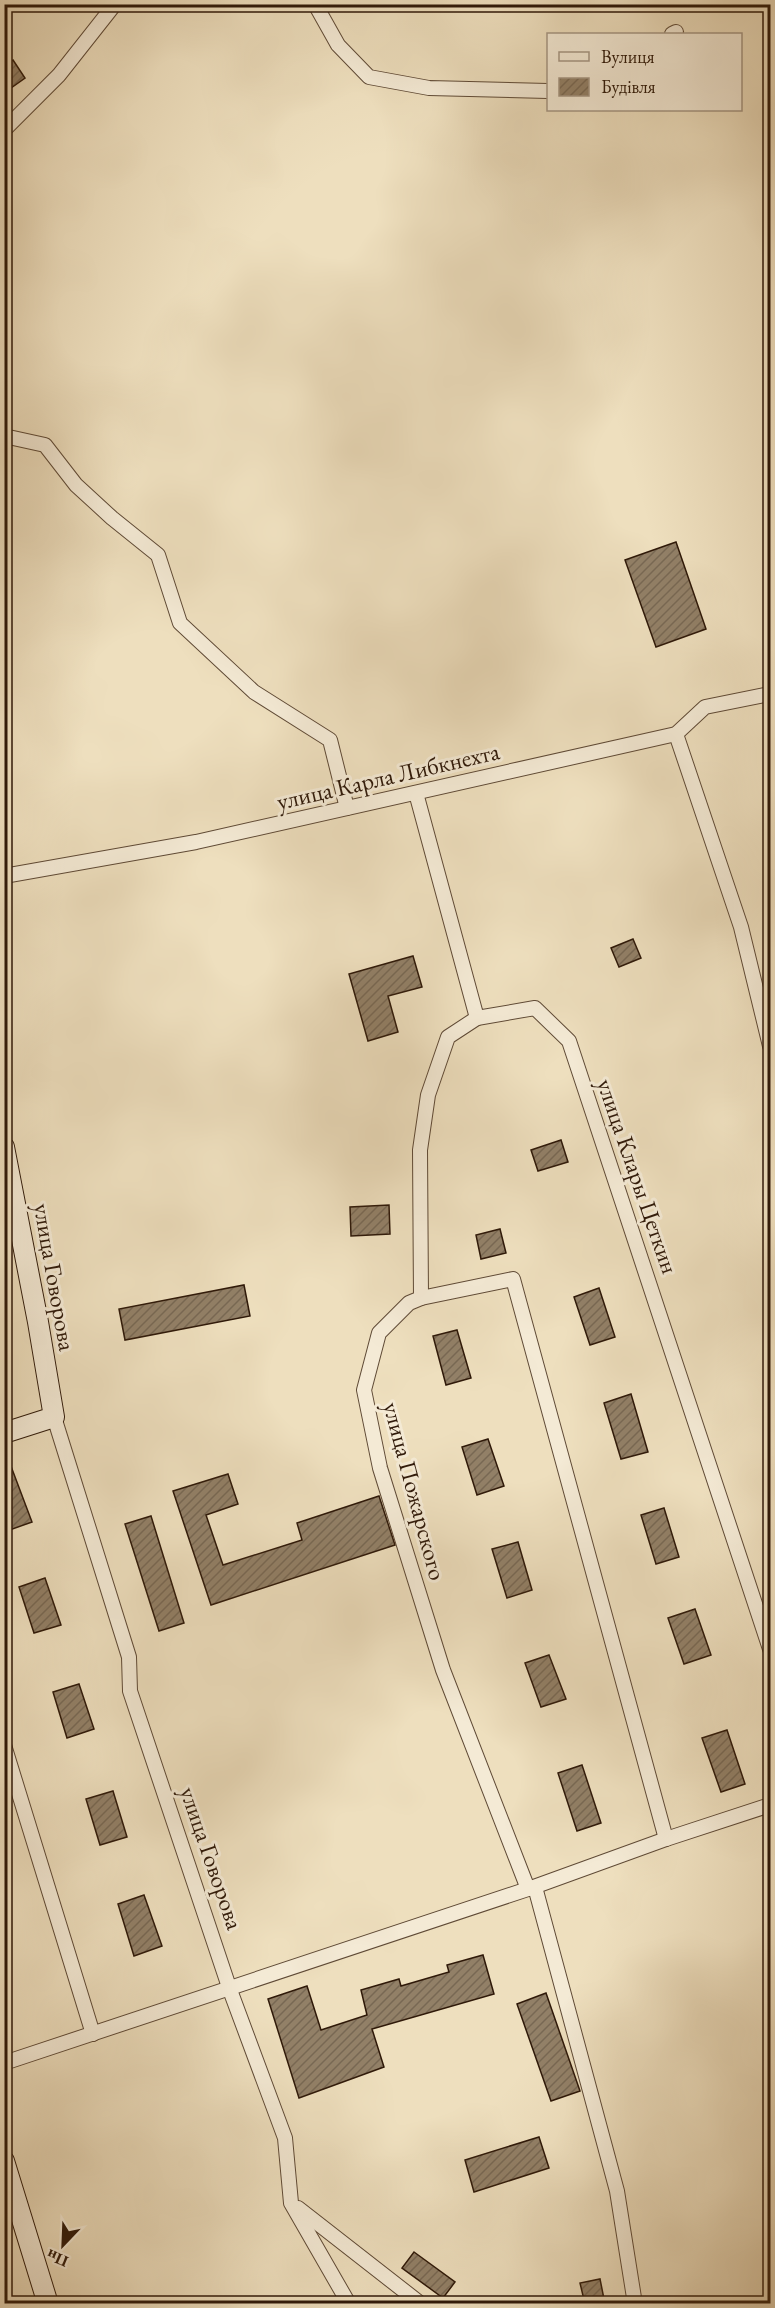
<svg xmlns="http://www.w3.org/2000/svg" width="775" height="2308" viewBox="0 0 775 2308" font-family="'EB Garamond',serif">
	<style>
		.building { fill: url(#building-hatch); stroke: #2f1909; stroke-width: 1.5 }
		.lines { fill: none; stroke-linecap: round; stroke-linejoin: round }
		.street-casing { stroke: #5f4a36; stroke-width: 16 }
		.secondary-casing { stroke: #2f1909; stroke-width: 22 }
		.street { stroke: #f4ead5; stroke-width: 14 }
		.secondary { stroke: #f4ead5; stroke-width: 20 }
		.labels { text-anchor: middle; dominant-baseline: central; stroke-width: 6; stroke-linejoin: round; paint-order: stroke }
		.street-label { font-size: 24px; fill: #2f1909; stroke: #f4ead5 }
	</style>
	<defs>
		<pattern id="building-hatch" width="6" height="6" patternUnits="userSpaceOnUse" patternTransform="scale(1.5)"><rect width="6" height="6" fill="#928067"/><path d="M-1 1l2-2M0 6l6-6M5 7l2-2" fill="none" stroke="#786853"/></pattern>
	</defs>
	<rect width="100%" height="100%" fill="#eedfbe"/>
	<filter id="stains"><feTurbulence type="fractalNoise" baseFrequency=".00333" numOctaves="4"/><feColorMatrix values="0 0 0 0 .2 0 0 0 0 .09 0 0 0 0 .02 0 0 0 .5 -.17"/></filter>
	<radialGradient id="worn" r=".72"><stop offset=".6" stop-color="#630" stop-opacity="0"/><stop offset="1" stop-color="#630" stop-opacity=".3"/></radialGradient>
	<g class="building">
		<polygon points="13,60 25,78 11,88 4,79 4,66"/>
		<polygon points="676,542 706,629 656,647 625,560"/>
		<polygon points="633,939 641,958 619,967 611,948"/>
		<polygon points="413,956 422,987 388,996 398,1032 368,1041 349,974"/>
		<polygon points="561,1140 568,1162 538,1171 531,1150"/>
		<polygon points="389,1205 390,1234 351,1236 350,1207"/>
		<polygon points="500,1229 506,1253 481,1259 476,1235"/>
		<polygon points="244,1285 250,1316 125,1340 119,1309"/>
		<polygon points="599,1288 615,1337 590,1345 574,1297"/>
		<polygon points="457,1330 471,1378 446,1385 433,1336"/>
		<polygon points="631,1394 648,1452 621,1459 604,1403"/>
		<polygon points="488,1439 504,1486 477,1495 462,1447"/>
		<polygon points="6,1453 32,1522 4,1532 4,1454"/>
		<polygon points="228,1474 238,1504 206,1515 223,1565 302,1540 297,1523 379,1496 395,1545 211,1605 173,1491"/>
		<polygon points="664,1508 679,1557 656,1564 641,1515"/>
		<polygon points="151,1516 184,1623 159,1631 125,1524"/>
		<polygon points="518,1542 532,1590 507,1598 492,1549"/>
		<polygon points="45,1578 61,1625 34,1633 19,1587"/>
		<polygon points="695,1609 711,1655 684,1664 668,1618"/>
		<polygon points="549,1655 566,1699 541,1707 525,1663"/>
		<polygon points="79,1684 94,1729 67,1738 53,1692"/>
		<polygon points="727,1730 745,1784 721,1792 702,1738"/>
		<polygon points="582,1765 601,1823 577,1831 558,1773"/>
		<polygon points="113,1791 127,1837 100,1845 86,1799"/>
		<polygon points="144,1895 162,1946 134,1956 118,1904"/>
		<polygon points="483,1955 494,1994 372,2029 384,2067 299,2098 268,1999 307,1986 321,2030 367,2015 361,1990 399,1979 401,1986 449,1972 447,1965"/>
		<polygon points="546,1993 580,2091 551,2101 517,2004"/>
		<polygon points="539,2137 549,2168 474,2192 465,2160"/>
		<polygon points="414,2252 455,2282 443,2298 402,2268"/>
		<polygon points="600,2279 605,2304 585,2304 580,2283"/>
	</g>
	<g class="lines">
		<defs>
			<g id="street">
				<polyline points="315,4 338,45 369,77 429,88 548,91"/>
				<polyline points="672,34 676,32"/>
				<polyline points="4,130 59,75 115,4"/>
				<polyline points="4,436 45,445 76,485 112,518 158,555 180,623 254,692 330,740 347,808"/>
				<polyline points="676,734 741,927 770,1046"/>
				<polyline points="416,793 477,1018 535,1008 569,1041 770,1649"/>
				<polyline points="4,876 196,842 676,734 705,707 770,694"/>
				<polyline points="477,1018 448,1037 428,1095 420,1150 421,1298 409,1303 379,1333 364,1390 380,1468 443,1670 528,1889"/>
				<polyline points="421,1298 513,1279 666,1839"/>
				<polyline points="54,1417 129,1657 130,1691 230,1990 285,2138 291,2203 349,2304"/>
				<polyline points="4,1745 93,2034"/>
				<polyline points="535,1887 617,2191 635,2304"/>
				<polyline points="4,2063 528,1889 666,1839 770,1805"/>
				<polyline points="298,2208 421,2304"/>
			</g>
			<g id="secondary">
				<polyline points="4,1147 38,1322 54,1417 4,1433"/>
				<polyline points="4,2161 48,2304"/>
			</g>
		</defs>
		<use href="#street" class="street-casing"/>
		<use href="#secondary" class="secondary-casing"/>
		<use href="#street" class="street"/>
		<use href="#secondary" class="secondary"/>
	</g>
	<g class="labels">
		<g class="street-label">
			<text transform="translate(388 776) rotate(-13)">улица Карла Либкнехта</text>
			<text transform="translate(638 1176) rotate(71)">улица Клары Цеткин</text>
			<text transform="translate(55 1277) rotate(80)">улица Говорова</text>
			<text transform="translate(415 1491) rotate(75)">улица Пожарского</text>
			<text transform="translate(212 1858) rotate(71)">улица Говорова</text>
		</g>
	</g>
	<rect width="775" height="2308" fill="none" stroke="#eedfbe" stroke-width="24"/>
	<rect x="6" y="6" width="763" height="2296" fill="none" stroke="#2f1909" stroke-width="3"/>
	<rect x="12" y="12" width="751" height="2284" fill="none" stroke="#2f1909" stroke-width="1.5"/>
	<rect x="547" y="33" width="195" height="78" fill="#f4ead5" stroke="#a59683" stroke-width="1.5"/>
	<rect x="559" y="52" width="30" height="9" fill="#f4ead5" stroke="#a59683" stroke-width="1.5"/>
	<text x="601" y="63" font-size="18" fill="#2f1909">Вулиця</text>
	<rect x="559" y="78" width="30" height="18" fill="url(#building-hatch)" stroke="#a59683" stroke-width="1.5"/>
	<text x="601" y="93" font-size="18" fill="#2f1909">Будівля</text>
	<g transform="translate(63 2245) rotate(203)" stroke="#f4ead5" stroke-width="4.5" paint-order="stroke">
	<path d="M0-4.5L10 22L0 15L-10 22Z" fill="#2f1909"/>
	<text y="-9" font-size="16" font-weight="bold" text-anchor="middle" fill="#2f1909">Пн</text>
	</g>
	<rect width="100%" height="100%" filter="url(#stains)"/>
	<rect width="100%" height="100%" fill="url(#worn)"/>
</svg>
